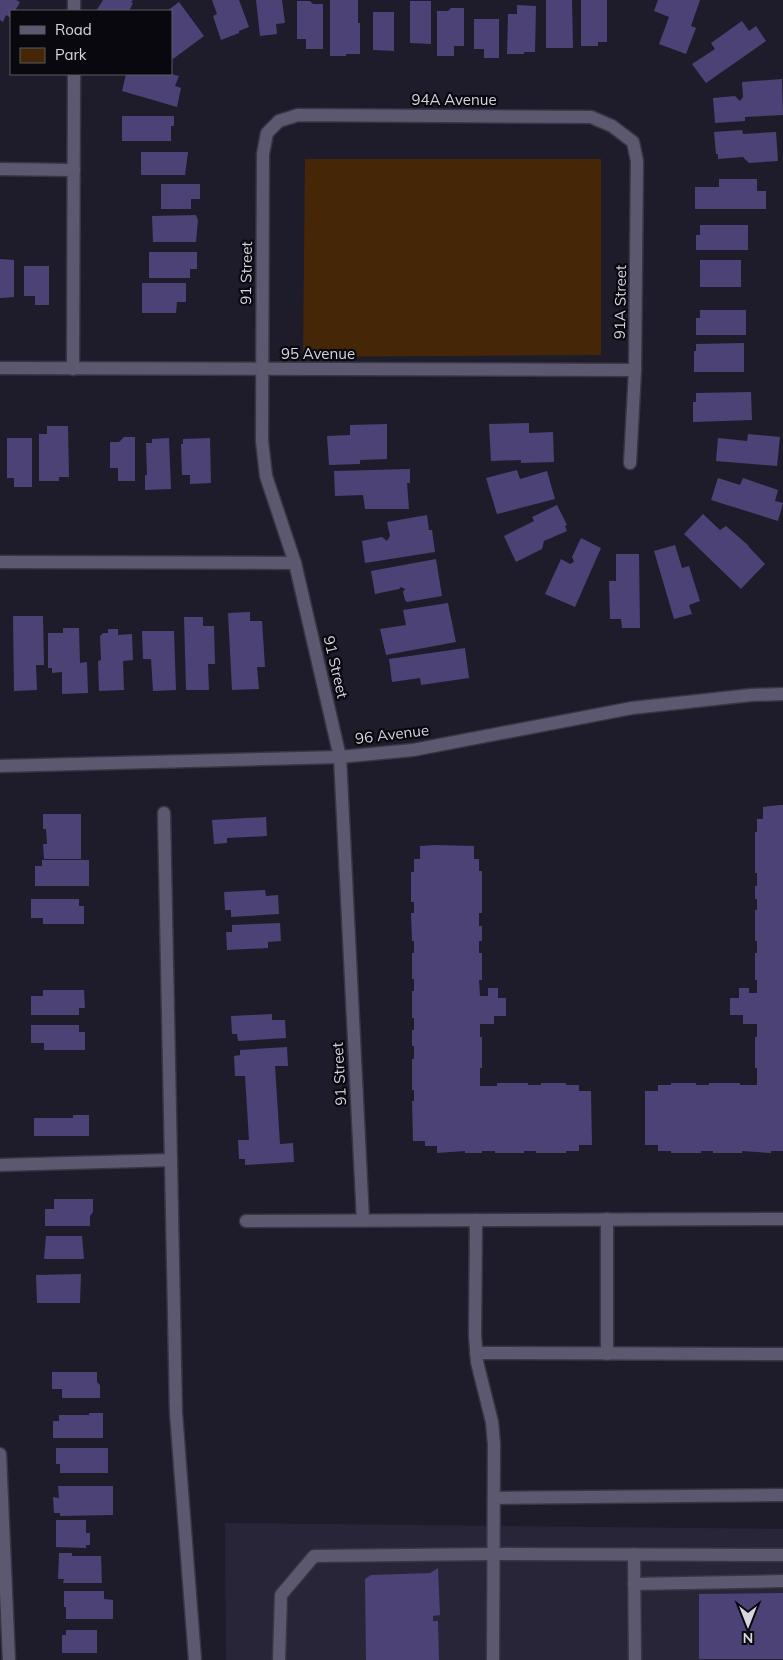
<svg xmlns="http://www.w3.org/2000/svg" width="783" height="1660" viewBox="0 0 783 1660" font-family="Mulish,sans-serif">
	<style>
		.built { fill: #282538 }
		.green { fill: #452707 }
		.building { fill: #4c4276 }
		.lines { fill: none; stroke-linecap: round; stroke-linejoin: round }
		.minor-casing { stroke: #383644; stroke-width: 15 }
		.minor { stroke: #5b5870; stroke-width: 12 }
		.labels { text-anchor: middle; dominant-baseline: central; stroke-width: 4.5; stroke-linejoin: round; paint-order: stroke }
		.street-label { font-size: 15px; fill: #d6d5e0; stroke: #09080e }
	</style>
	<rect width="100%" height="100%" fill="#1e1c2b"/>
	<polygon class="built" points="225,1523 783,1529 783,1660 226,1660"/>
	<polygon class="green" points="305,159 601,159 601,355 303,357"/>
	<g class="building">
		<polygon points="0,0 16,0 20,2 15,11 11,11 11,18 6,15 3,22 0,20"/>
		<polygon points="103,0 133,0 131,2 133,3 129,11 96,11"/>
		<polygon points="212,0 239,0 249,27 239,31 239,33 221,40 213,16 217,14"/>
		<polygon points="256,0 282,0 285,23 276,24 277,34 260,36"/>
		<polygon points="330,0 358,0 358,23 360,23 360,54 346,54 346,56 330,56"/>
		<polygon points="546,0 572,0 573,48 546,48"/>
		<polygon points="581,0 607,0 607,42 598,42 598,46 581,46"/>
		<polygon points="658,0 700,0 691,26 696,28 686,54 659,44 669,17 654,11"/>
		<polygon points="297,1 310,1 313,4 323,4 323,49 306,49 306,39 297,39"/>
		<polygon points="410,1 431,1 431,44 410,43"/>
		<polygon points="179,2 204,36 173,59 171,55 171,11 167,11"/>
		<polygon points="517,5 536,6 535,52 524,52 524,54 507,54 508,14 517,14"/>
		<polygon points="451,8 464,8 464,46 454,46 454,56 437,56 437,11 448,11"/>
		<polygon points="373,12 394,12 394,51 373,50"/>
		<polygon points="474,19 499,19 499,58 484,58 484,49 474,49"/>
		<polygon points="742,21 749,31 756,26 766,41 706,83 692,64 715,49 711,43"/>
		<polygon points="126,74 171,74 179,76 175,86 181,88 177,107 122,91"/>
		<polygon points="782,79 783,115 745,117 745,121 715,123 713,98 735,96 740,101 743,97 742,82"/>
		<polygon points="122,116 174,116 174,126 171,126 171,141 122,141"/>
		<polygon points="742,130 743,134 776,132 778,161 749,163 743,157 718,159 718,154 716,154 714,132"/>
		<polygon points="141,152 188,152 185,175 141,175"/>
		<polygon points="719,179 757,179 757,191 766,191 766,209 695,209 695,187 719,187"/>
		<polygon points="161,184 200,184 200,199 191,199 191,209 161,209"/>
		<polygon points="196,215 198,220 196,242 153,242 152,216"/>
		<polygon points="700,225 748,225 748,250 696,250 696,235 700,235"/>
		<polygon points="149,252 197,252 197,269 190,269 190,278 149,278"/>
		<polygon points="0,259 14,260 14,297 0,298"/>
		<rect x="700" y="260" width="41" height="27"/>
		<polygon points="24,266 49,266 49,305 35,305 35,296 24,296"/>
		<polygon points="142,283 186,283 186,302 177,302 176,313 142,313"/>
		<polygon points="700,310 746,310 746,335 696,335 696,318 700,318"/>
		<polygon points="744,343 744,372 694,372 694,351 696,351 696,344"/>
		<polygon points="751,392 752,420 693,422 693,402 696,402 696,393"/>
		<polygon points="529,423 529,433 553,432 554,462 521,463 521,460 491,461 489,424"/>
		<polygon points="387,424 387,459 360,460 360,464 329,465 327,436 350,435 350,425"/>
		<polygon points="47,426 68,426 69,477 59,477 59,481 39,481 39,434 47,434"/>
		<polygon points="748,434 780,437 777,466 716,461 718,438 747,441"/>
		<polygon points="124,437 135,437 135,481 118,481 118,468 110,468 110,442 119,442"/>
		<polygon points="7,438 32,438 32,487 14,487 14,478 7,478"/>
		<polygon points="169,438 171,489 145,490 145,475 147,475 146,443 152,443 152,439"/>
		<polygon points="210,438 211,483 190,484 190,475 182,475 181,444 183,444 183,439"/>
		<polygon points="410,469 410,483 407,483 409,509 365,509 363,495 335,496 334,471"/>
		<polygon points="517,470 520,479 547,471 555,499 497,514 486,478"/>
		<polygon points="718,478 740,485 743,478 778,490 775,501 783,503 778,521 711,500"/>
		<polygon points="557,505 567,525 565,526 567,531 544,541 542,549 516,562 504,536 534,521 532,517"/>
		<polygon points="703,514 720,530 726,526 749,546 748,546 765,564 741,589 684,534"/>
		<polygon points="427,515 429,530 432,530 435,552 365,563 362,541 382,537 387,541 390,536 387,522"/>
		<polygon points="581,538 601,548 575,607 545,594 561,559 570,564 574,562 572,557"/>
		<polygon points="675,545 682,568 689,566 700,601 689,605 692,614 674,619 654,551"/>
		<polygon points="616,554 639,554 640,628 622,628 621,619 610,619 609,581 616,581"/>
		<polygon points="436,559 442,596 407,602 405,600 403,592 405,589 401,587 399,589 375,594 371,571"/>
		<polygon points="448,603 456,642 386,655 380,629 406,625 403,610"/>
		<polygon points="250,612 250,621 262,621 265,667 257,667 259,689 232,690 228,613"/>
		<polygon points="13,616 43,616 44,665 36,665 37,690 14,691"/>
		<polygon points="184,617 203,617 203,626 214,626 215,664 208,664 209,690 186,690"/>
		<polygon points="63,628 79,628 80,663 87,662 88,693 62,694 62,672 52,673 52,668 48,668 48,633 63,633"/>
		<polygon points="108,629 118,629 118,635 132,634 133,660 123,661 124,690 99,691 98,661 101,660 100,636 103,633 108,633"/>
		<polygon points="142,631 174,631 176,690 153,691 151,659 143,659"/>
		<polygon points="465,648 469,678 421,685 420,678 392,682 389,659"/>
		<polygon points="779,805 783,805 783,1151 771,1151 771,1153 742,1151 742,1153 713,1153 713,1151 701,1151 701,1153 671,1153 671,1151 658,1151 658,1145 645,1145 645,1091 658,1091 658,1085 671,1085 671,1083 696,1083 696,1085 709,1085 709,1083 740,1083 740,1085 757,1085 757,1068 755,1068 755,1037 757,1037 757,1024 743,1024 743,1015 730,1015 730,998 739,998 739,988 749,988 749,993 757,993 757,980 755,980 755,953 757,953 757,941 755,941 755,910 757,910 757,899 755,899 755,886 757,886 757,873 755,873 755,832 757,832 757,819 763,819 763,807"/>
		<polygon points="43,814 81,814 81,859 44,859 43,844 47,844 46,829 43,829"/>
		<polygon points="266,817 267,836 227,838 227,843 214,844 212,820"/>
		<polygon points="436,845 474,846 474,859 479,859 479,871 482,871 482,913 479,913 479,926 482,926 482,941 479,941 479,953 482,953 482,980 479,980 480,996 488,996 488,988 498,988 498,998 506,998 506,1016 494,1016 494,1024 480,1024 480,1037 482,1037 482,1068 480,1068 480,1086 497,1086 497,1083 528,1083 528,1085 541,1085 541,1083 566,1083 566,1085 579,1085 579,1091 591,1091 592,1145 579,1145 579,1151 566,1151 566,1153 536,1153 536,1151 524,1151 524,1153 495,1153 495,1151 482,1151 482,1153 465,1153 465,1151 437,1153 437,1146 425,1146 425,1141 413,1141 412,1101 414,1101 414,1090 412,1090 412,1059 414,1059 414,1046 412,1046 412,1030 414,1030 414,1018 412,1018 412,991 414,991 414,979 412,979 412,953 414,953 414,941 412,941 411,913 414,913 414,902 411,902 411,872 414,872 414,859 420,859 420,846"/>
		<polygon points="42,860 89,860 89,886 35,886 35,866 42,866"/>
		<polygon points="265,890 266,896 278,895 279,914 231,917 231,910 225,910 224,892"/>
		<polygon points="31,899 79,899 79,906 84,906 84,924 43,924 43,918 31,918"/>
		<polygon points="280,923 281,941 268,942 268,948 227,950 226,932 232,932 232,925"/>
		<polygon points="43,990 84,990 85,1008 79,1008 79,1015 31,1015 31,996 43,996"/>
		<polygon points="272,1014 272,1020 285,1020 286,1038 238,1041 237,1034 232,1034 231,1016"/>
		<polygon points="31,1025 79,1025 79,1032 85,1032 85,1050 44,1050 44,1043 31,1043"/>
		<polygon points="287,1047 288,1066 275,1066 280,1144 293,1143 294,1162 245,1165 245,1159 239,1159 238,1140 249,1140 245,1076 235,1076 234,1056 240,1055 240,1050"/>
		<polygon points="73,1115 89,1115 89,1136 34,1136 34,1118 73,1118"/>
		<polygon points="54,1199 93,1199 93,1212 90,1216 90,1226 45,1226 45,1209 54,1209"/>
		<polygon points="46,1236 82,1236 84,1259 44,1259"/>
		<polygon points="81,1274 80,1303 37,1303 36,1275"/>
		<polygon points="52,1372 97,1372 97,1382 100,1385 100,1398 62,1398 62,1389 52,1389"/>
		<polygon points="89,1413 103,1413 103,1438 53,1438 53,1421 59,1421 59,1415 89,1415"/>
		<polygon points="56,1448 108,1448 108,1473 60,1473 60,1464 56,1464"/>
		<polygon points="58,1486 113,1486 113,1515 60,1516 60,1513 54,1513 53,1497 59,1498"/>
		<polygon points="56,1520 86,1520 86,1533 90,1533 90,1545 86,1545 86,1548 56,1547"/>
		<polygon points="59,1553 72,1553 72,1556 101,1556 102,1583 63,1583 64,1579 58,1579"/>
		<polygon points="438,1568 440,1615 433,1616 433,1621 438,1621 439,1660 366,1660 365,1579 371,1575 430,1573"/>
		<polygon points="64,1591 104,1591 104,1599 113,1600 113,1619 66,1619 66,1607 64,1607"/>
		<polygon points="783,1593 783,1659 699,1659 699,1594"/>
		<polygon points="66,1630 97,1630 97,1653 62,1653 62,1635 66,1635"/>
	</g>
	<g class="lines">
		<defs>
			<g id="minor">
				<polyline points="74,0 74,11"/>
				<polyline points="0,169 74,170"/>
				<polyline points="0,368 635,370"/>
				<polyline points="73,369 74,74"/>
				<polyline points="0,562 295,563"/>
				<polyline points="0,766 340,757 413,750 632,708 751,695 783,694"/>
				<polyline points="164,813 176,1413 195,1660"/>
				<polyline points="0,1165 171,1160"/>
				<polyline points="363,1220 340,757 295,563 266,476 262,441 263,154 267,133 279,121 298,115 591,117 612,126 633,142 637,161 635,370 630,463"/>
				<polyline points="476,1220 475,1335 477,1362 492,1422 494,1444 493,1660"/>
				<polyline points="246,1221 783,1219"/>
				<polyline points="476,1353 783,1354"/>
				<polyline points="607,1354 607,1219"/>
				<polyline points="0,1454 9,1660"/>
				<polyline points="494,1498 783,1495"/>
				<polyline points="634,1554 635,1660"/>
				<polyline points="634,1584 783,1581"/>
				<polyline points="279,1660 281,1595 314,1556 493,1554 783,1555"/>
			</g>
		</defs>
		<use href="#minor" class="minor-casing"/>
		<use href="#minor" class="minor"/>
	</g>
	<g class="labels">
		<g class="street-label">
			<text x="454" y="99">94A Avenue</text>
			<text transform="translate(246 273) rotate(-89)">91 Street</text>
			<text transform="translate(620 302) rotate(-89)">91A Street</text>
			<text x="318" y="353">95 Avenue</text>
			<text transform="translate(336 667) rotate(77)">91 Street</text>
			<text transform="translate(392 734) rotate(-7)">96 Avenue</text>
			<text transform="translate(339 1074) rotate(-93)">91 Street</text>
		</g>
	</g>
	<rect x="10" y="10" width="162" height="65" fill="#09080e" stroke="#5b5a62"/>
	<rect x="20" y="26" width="25" height="8" fill="#5b5870" stroke="#5b5a62"/>
	<text x="55" y="35" font-size="15" fill="#d6d5e0">Road</text>
	<rect x="20" y="48" width="25" height="15" fill="#452707" stroke="#5b5a62"/>
	<text x="55" y="60" font-size="15" fill="#d6d5e0">Park</text>
	<g transform="translate(748 1625) rotate(180)" stroke="#09080e" stroke-width="4" paint-order="stroke">
	<path d="M0-4L9 19L0 12L-9 19Z" fill="#d6d5e0"/>
	<text y="-8" font-size="14" font-weight="bold" text-anchor="middle" fill="#d6d5e0">N</text>
	</g>
</svg>
